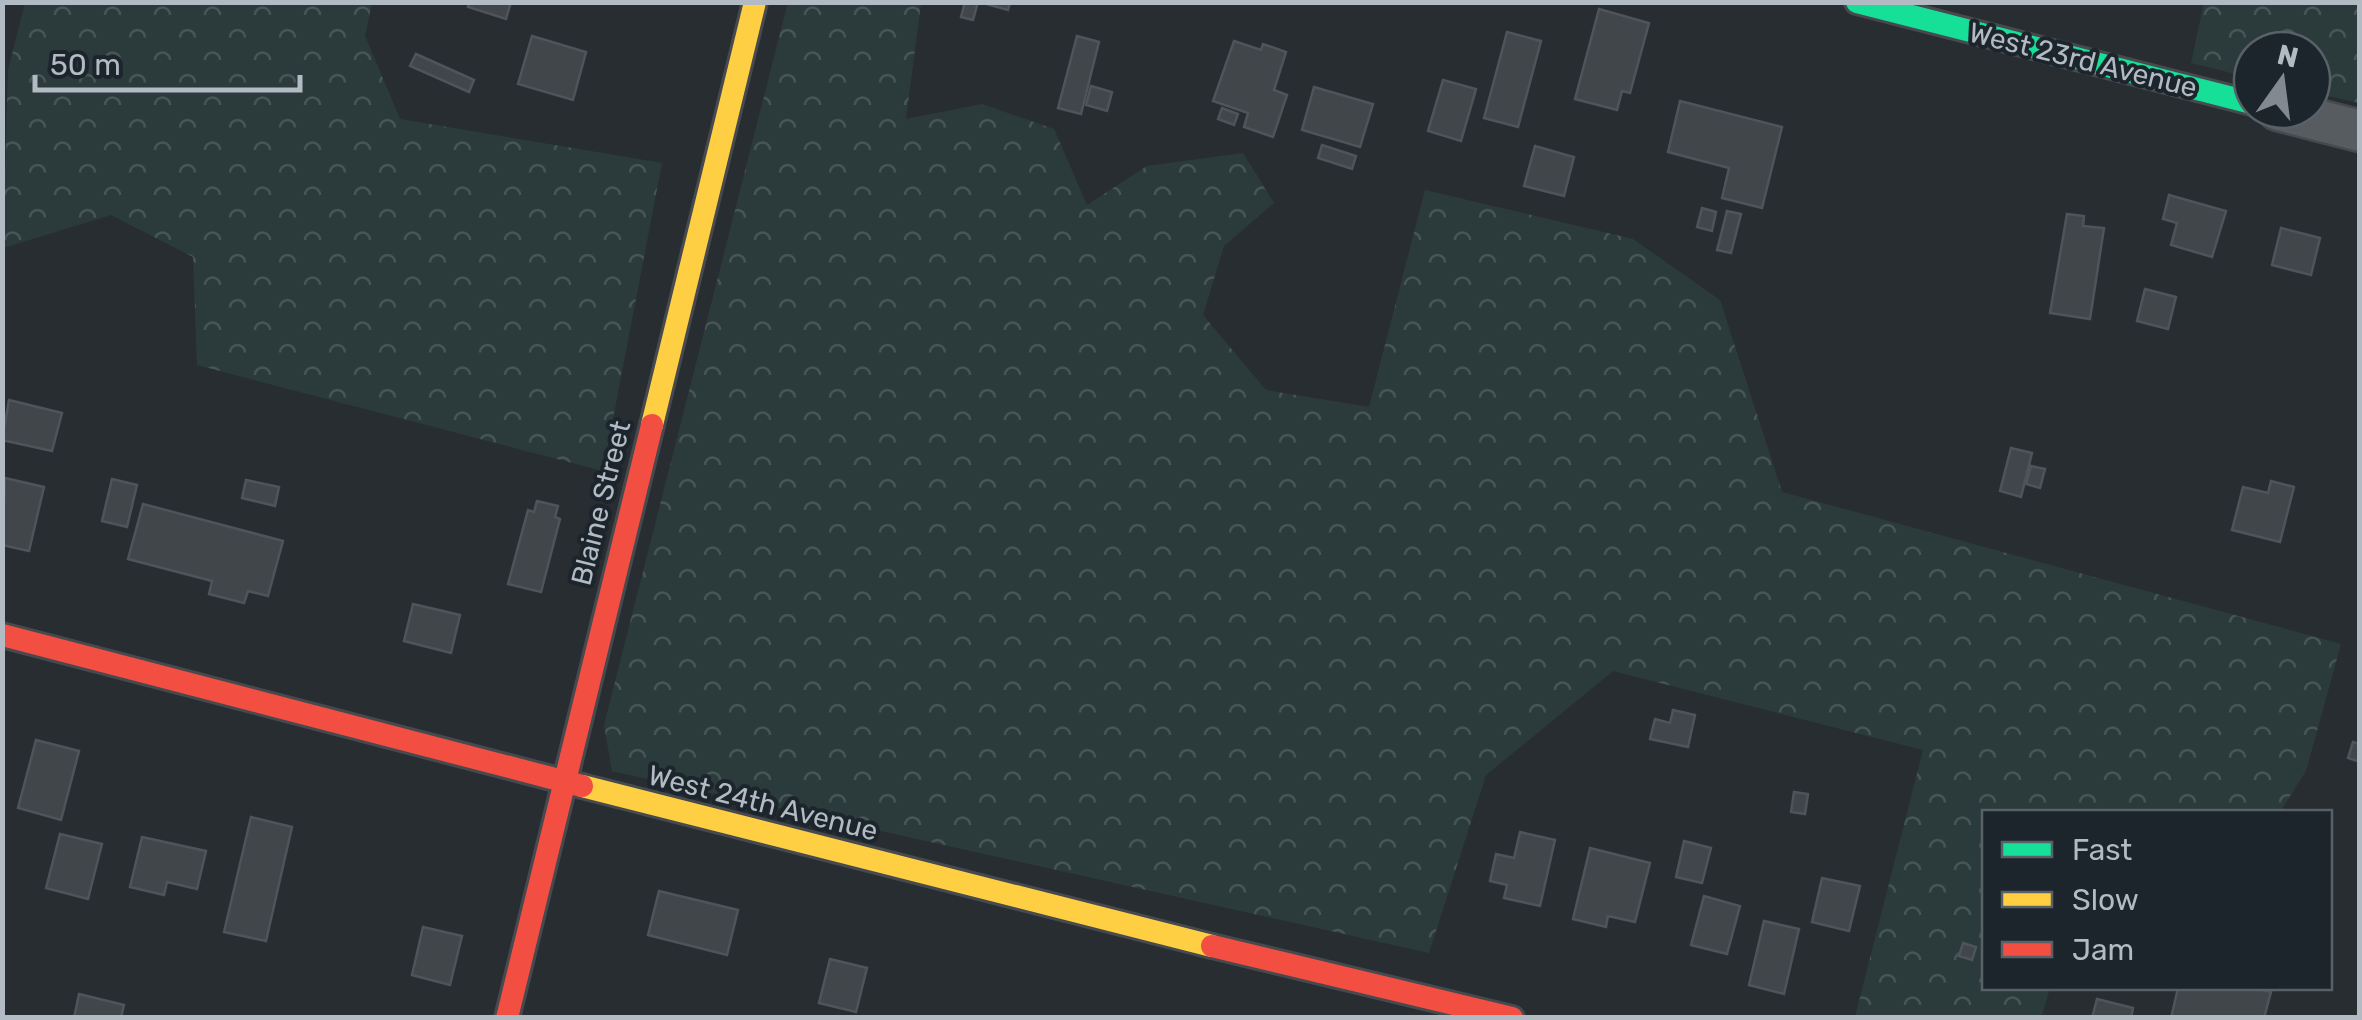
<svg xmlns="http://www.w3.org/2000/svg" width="2362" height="1020" viewBox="0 0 2362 1020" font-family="Rubik,sans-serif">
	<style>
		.forest { fill: url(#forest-crowns) }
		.building { fill: #41464a; stroke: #4f545a; stroke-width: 2.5 }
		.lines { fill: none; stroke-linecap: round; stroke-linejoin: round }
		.street-casing { stroke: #46494d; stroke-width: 45 }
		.fast-casing { stroke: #46494d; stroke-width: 28 }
		.slow-casing { stroke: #46494d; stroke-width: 28 }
		.jam-casing { stroke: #46494d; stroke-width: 28 }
		.street { stroke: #575c61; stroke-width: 40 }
		.fast { stroke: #16e098; stroke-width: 22 }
		.slow { stroke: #ffcf43; stroke-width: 22 }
		.jam { stroke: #f24e42; stroke-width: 22 }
		.labels { text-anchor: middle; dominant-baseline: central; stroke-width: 8; stroke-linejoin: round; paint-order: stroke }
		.street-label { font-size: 28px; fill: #b2bac3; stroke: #1c242c }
	</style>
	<defs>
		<pattern id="forest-crowns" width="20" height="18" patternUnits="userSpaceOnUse" patternTransform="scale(2.5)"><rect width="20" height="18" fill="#2b3b3b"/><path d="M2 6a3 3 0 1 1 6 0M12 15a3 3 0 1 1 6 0" fill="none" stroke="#475556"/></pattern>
	</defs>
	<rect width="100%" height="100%" fill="#282d32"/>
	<g class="forest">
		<polygon points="788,2 921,3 906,119 982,104 1054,129 1087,205 1147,166 1243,153 1274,203 1224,246 1203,315 1266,390 1369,407 1425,190 1633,239 1720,300 1782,492 2341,644 2306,771 2280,812 1984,812 1984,988 2050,988 2041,1018 1855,1017 1923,750 1613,671 1486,775 1429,953 612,771 604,725"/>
		<polygon points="25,3 372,3 365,36 400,119 662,163 603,471 197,365 193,257 111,215 3,248 8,70"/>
		<polygon points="2204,3 2359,3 2359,103 2312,92 2312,50 2252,50 2252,78 2191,63"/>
	</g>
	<g class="building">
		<polygon points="469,2 511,2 506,19 468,7"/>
		<polygon points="965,2 978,2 973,20 961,17"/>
		<polygon points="979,2 1010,2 1008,10"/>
		<polygon points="1599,9 1649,23 1630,93 1622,91 1617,110 1575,99"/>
		<polygon points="1507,32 1541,41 1518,127 1484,118"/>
		<polygon points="532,36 586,52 573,100 518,84"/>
		<polygon points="1077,36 1099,42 1081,114 1058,108"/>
		<polygon points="1234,41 1261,50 1263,44 1286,52 1274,90 1287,95 1273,137 1244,127 1248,113 1213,101"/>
		<polygon points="416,54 474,80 469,92 410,66"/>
		<polygon points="1443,80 1476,89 1461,141 1428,131"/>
		<polygon points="1091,86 1112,92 1107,111 1086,105"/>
		<polygon points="1314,87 1373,104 1360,147 1302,130"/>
		<polygon points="1680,101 1782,127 1762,208 1722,198 1729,168 1668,152"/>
		<polygon points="1222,108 1238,114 1234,125 1218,119"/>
		<polygon points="1322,145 1356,156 1352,169 1318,158"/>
		<polygon points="1535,146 1574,157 1564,196 1524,186"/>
		<polygon points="2169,195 2226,211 2212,257 2171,245 2177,223 2163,219"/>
		<polygon points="1702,208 1716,212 1712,231 1697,227"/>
		<polygon points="1727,211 1741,214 1731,253 1717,250"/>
		<polygon points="2067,214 2084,216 2083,226 2104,228 2090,319 2050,313"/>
		<polygon points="2281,228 2320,238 2311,275 2272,265"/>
		<polygon points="2145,289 2176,297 2168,329 2137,321"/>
		<polygon points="9,400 62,413 52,451 2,440"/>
		<polygon points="2011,448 2032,453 2021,497 2000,491"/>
		<polygon points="2031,466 2045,469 2040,488 2026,484"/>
		<polygon points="5,478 44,487 29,551 2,545"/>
		<polygon points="112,479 137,485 127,527 102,521"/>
		<polygon points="246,480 279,487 275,506 242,498"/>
		<polygon points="2271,481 2294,487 2280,542 2232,530 2243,487 2268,493"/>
		<polygon points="537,501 558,506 555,517 560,519 541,592 508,584 528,510 534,512"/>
		<polygon points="143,504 283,541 268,596 248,591 244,603 209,594 212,581 128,559"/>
		<polygon points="413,604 460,615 451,653 404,641"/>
		<polygon points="1673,710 1695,715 1688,747 1650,739 1655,719 1670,723"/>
		<polygon points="36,740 79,751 61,820 18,808"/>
		<polygon points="2353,742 2360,744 2360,762 2348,758"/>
		<polygon points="1794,792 1808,794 1805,814 1791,812"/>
		<polygon points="251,817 292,827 266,941 224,932"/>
		<polygon points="1520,832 1555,840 1540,906 1504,898 1507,885 1490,881 1496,854 1514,858"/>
		<polygon points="60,834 102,844 88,899 46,888"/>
		<polygon points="142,837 206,851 197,889 167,882 164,895 130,887"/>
		<polygon points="1684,841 1711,848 1702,883 1676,877"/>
		<polygon points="1590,848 1650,863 1635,922 1608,916 1606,927 1573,919"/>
		<polygon points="1822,878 1860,886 1849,931 1812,922"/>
		<polygon points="659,891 738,910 727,955 648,935"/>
		<polygon points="1704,896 1740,906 1727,954 1691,945"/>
		<polygon points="1764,921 1799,929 1784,994 1749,985"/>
		<polygon points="423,927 462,936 450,985 412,975"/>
		<polygon points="1963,943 1976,947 1972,960 1959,956"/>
		<polygon points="830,959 867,968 856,1012 819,1003"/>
		<polygon points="2178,988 2254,988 2271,992 2264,1018 2171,1018"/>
		<polygon points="79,994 124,1005 121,1018 74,1018"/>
		<polygon points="2097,999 2133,1008 2131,1018 2092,1018"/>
	</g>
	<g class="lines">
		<defs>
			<polyline id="street" points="2278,110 2360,131"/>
			<polyline id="fast" points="1857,2 2252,103"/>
			<g id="slow">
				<polyline points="652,425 755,2"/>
				<polyline points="582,786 1212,946"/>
			</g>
			<g id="jam">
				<polyline points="2,635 582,786"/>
				<polyline points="1212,946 1512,1018"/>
				<polyline points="507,1018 652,425"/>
			</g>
		</defs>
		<use href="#street" class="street-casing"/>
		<use href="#fast" class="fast-casing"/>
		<use href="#slow" class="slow-casing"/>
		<use href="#jam" class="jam-casing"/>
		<use href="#street" class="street"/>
		<use href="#fast" class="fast"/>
		<use href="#slow" class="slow"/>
		<use href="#jam" class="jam"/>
	</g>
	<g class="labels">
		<g class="street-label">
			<text transform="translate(2083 60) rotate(14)">West 23rd Avenue</text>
			<text transform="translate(601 503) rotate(-76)">Blaine Street</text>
			<text transform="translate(763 803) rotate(14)">West 24th Avenue</text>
		</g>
	</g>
	<rect width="2362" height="1020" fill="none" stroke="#b2bac3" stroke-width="10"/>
	<rect x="1982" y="810" width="350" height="180" fill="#1c242c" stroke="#586068" stroke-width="2.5"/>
	<rect x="2002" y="842" width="50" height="15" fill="#16e098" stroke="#586068" stroke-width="2.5"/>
	<text x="2072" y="860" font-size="30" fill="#b2bac3">Fast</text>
	<rect x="2002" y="892" width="50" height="15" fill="#ffcf43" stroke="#586068" stroke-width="2.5"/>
	<text x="2072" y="910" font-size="30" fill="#b2bac3">Slow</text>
	<rect x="2002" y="942" width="50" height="15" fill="#f24e42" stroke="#586068" stroke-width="2.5"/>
	<text x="2072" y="960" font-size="30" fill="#b2bac3">Jam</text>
	<g transform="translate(2282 80) rotate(14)"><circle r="48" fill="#1c242c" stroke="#586068" stroke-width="2.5"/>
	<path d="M0-8L18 38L0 25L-18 38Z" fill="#828990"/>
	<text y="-15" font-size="28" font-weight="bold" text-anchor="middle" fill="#b2bac3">N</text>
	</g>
	<path d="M35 75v15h265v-15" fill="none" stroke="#b2bac3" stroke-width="5"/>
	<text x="50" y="75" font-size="30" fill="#b2bac3" stroke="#1c242c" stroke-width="8" paint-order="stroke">50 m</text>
</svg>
